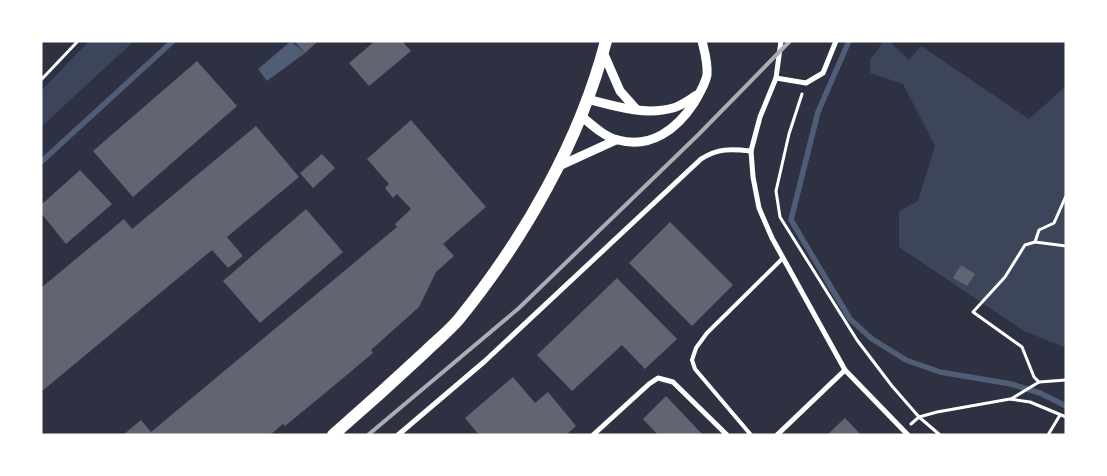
<svg xmlns="http://www.w3.org/2000/svg" width="1107" height="476" viewBox="0 0 1107 476" font-family="'Archivo Narrow',sans-serif">
	<style>
		.green { fill: #3c4559 }
		.water { fill: #4f5d75 }
		.lines { fill: none; stroke-linecap: round; stroke-linejoin: round }
		.stream { stroke: #4f5d75; stroke-width: 5.5 }
		.building { fill: #626471 }
		.path { stroke: #fff; stroke-width: 3 }
		.service { stroke: #fff; stroke-width: 4 }
		.minor { stroke: #fff; stroke-width: 5 }
		.tertiary { stroke: #fff; stroke-width: 9 }
		.primary { stroke: #fff; stroke-width: 12 }
		.rail { stroke: #abadb3; stroke-width: 4 }
	</style>
	<rect width="100%" height="100%" fill="#2d3142"/>
	<g class="green">
		<polygon points="89,41 134,41 41,127 41,91"/>
		<polygon points="884,41 889,41 909,60 921,46 1029,119 1066,86 1066,348 1024,331 899,247 899,211 918,201 935,146 903,84 870,73 870,60"/>
	</g>
	<polygon class="water" points="291,41 305,53 267,81 258,69"/>
	<g class="lines">
		<g class="stream">
			<polyline points="849,41 818,112 791,220 850,319 872,339 906,360 940,372 1011,384 1040,393 1066,406"/>
			<polyline points="41,162 173,41"/>
		</g>
	</g>
	<g class="building">
		<polygon points="294,41 318,41 305,53"/>
		<polygon points="375,41 402,41 411,51 369,86 349,63"/>
		<polygon points="197,61 237,106 133,197 93,151"/>
		<polygon points="411,120 486,207 443,244 454,256 436,272 419,307 371,350 373,353 324,394 285,426 283,424 270,435 123,435 141,420 151,432 397,227 395,224 411,209 397,194 393,198 385,188 389,184 367,159"/>
		<polygon points="256,126 299,177 227,237 243,256 228,268 212,250 41,392 41,288 124,219 132,229"/>
		<polygon points="322,154 335,168 313,188 300,173"/>
		<polygon points="80,170 112,204 66,244 41,213 41,205"/>
		<polygon points="306,209 343,252 260,323 223,281"/>
		<polygon points="670,222 733,285 692,326 629,263"/>
		<polygon points="961,265 975,274 967,286 953,278"/>
		<polygon points="617,278 677,339 645,369 622,345 572,391 537,355"/>
		<polygon points="513,377 535,403 548,392 576,426 566,435 479,435 465,418"/>
		<polygon points="666,396 703,435 658,435 643,419"/>
		<polygon points="845,418 861,435 827,435"/>
	</g>
	<g class="lines">
		<g class="path">
			<polyline points="41,80 78,41"/>
			<polyline points="802,94 789,134 776,191 780,217 857,340 892,386 919,417 940,435"/>
			<polyline points="1035,242 1039,230 1054,223 1066,196"/>
			<polyline points="1039,382 1034,377 1022,347 973,312 1005,277 1025,245 1035,242 1066,246"/>
			<polyline points="1011,399 1039,382 1066,380"/>
			<polyline points="911,424 919,417 937,412 1010,399 1030,402 1066,417"/>
			<polyline points="1048,435 1060,415"/>
		</g>
		<polyline class="service" points="751,435 695,369 692,360 696,348 707,333 783,258"/>
		<g class="minor">
			<polyline points="781,41 776,78 760,117 751,151 753,177 759,208 772,238 845,370 908,435"/>
			<polyline points="776,78 806,83 823,73 836,41"/>
			<path d="M398,435l87,-74 216,-202c17,-11 30,-10 50,-8"/>
			<polyline points="593,435 649,384 658,378 673,382 727,435"/>
			<polyline points="777,435 845,370"/>
		</g>
		<g class="tertiary">
			<polyline points="603,52 620,91 636,109"/>
			<path d="M587,99c27,7 58,17 86,9 8,-2 17,-9 24,-13"/>
			<path d="M580,115c11,9 24,22 38,25 33,9 59,-11 76,-37 5,-9 11,-18 13,-28 1,-12 -2,-22 -5,-34"/>
			<polyline points="557,167 616,140"/>
		</g>
		<path class="primary" d="M333,435c31,-27 61,-54 91,-82 11,-11 25,-22 35,-34 65,-80 121,-178 147,-278"/>
		<polyline class="rail" points="368,435 519,308 698,135 790,41"/>
	</g>
	<rect width="1107" height="476" fill="none" stroke="#ffffff" stroke-width="85"/>
</svg>
